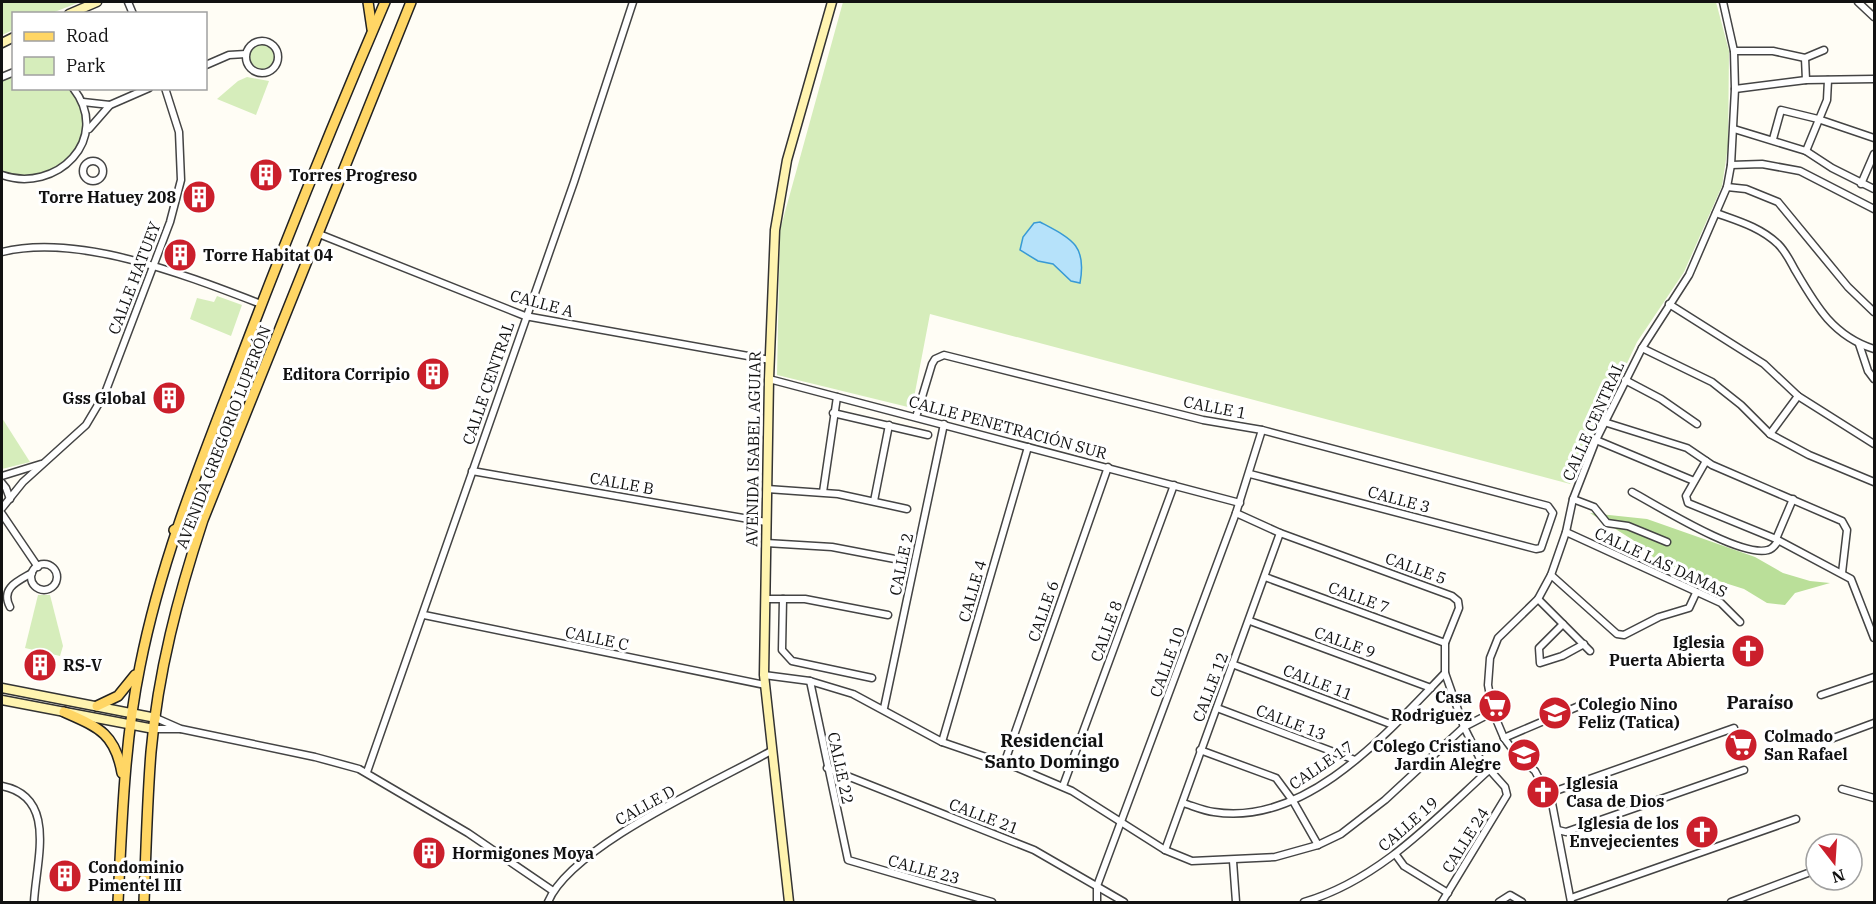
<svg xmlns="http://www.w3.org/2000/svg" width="1876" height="904" viewBox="0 0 1876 904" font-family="'IBM Plex Serif',serif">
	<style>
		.green { fill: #d6edbb }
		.forest { fill: #badf99 }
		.water { fill: #b6e2fa; stroke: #389ad5; stroke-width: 1.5 }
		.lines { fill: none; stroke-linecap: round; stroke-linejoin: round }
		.minor-casing { stroke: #444; stroke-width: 9 }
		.secondary-casing { stroke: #333; stroke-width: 11 }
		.primary-casing { stroke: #222; stroke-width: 12 }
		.minor { stroke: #fff; stroke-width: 6 }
		.secondary { stroke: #fff4b0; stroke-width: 8 }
		.primary { stroke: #ffd665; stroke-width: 9 }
		.labels { text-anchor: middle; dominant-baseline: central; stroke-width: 6; stroke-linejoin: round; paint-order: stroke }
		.poi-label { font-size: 16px; font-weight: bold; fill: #111; stroke: #fff; text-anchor: start }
		.street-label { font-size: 16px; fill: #111; stroke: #fff }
		.neighbourhood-label { font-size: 18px; font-weight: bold; fill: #111; stroke: #fff }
	</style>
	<rect width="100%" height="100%" fill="#fffdf5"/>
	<g class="green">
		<polygon points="2,2 80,2 52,13 14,14 13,30 2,35"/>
		<polygon points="843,2 1716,2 1729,51 1728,146 1722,186 1684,272 1637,342 1570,484 930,314 912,408 777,375 780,230"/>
		<circle cx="263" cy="57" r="13"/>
		<path d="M13,74l1,14h56c42,48 -16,104 -68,84v-93z"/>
		<polygon points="247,77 269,81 256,115 217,99 238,81"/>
		<polygon points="217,296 242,305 231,336 190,319 197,298 214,302"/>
		<polygon points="2,418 30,462 2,469"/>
		<polygon points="38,595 50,595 63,646 60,656 25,648"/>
	</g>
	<polygon class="forest" points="1590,513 1647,519 1755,557 1783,573 1810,581 1830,583 1795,593 1785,605 1767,603 1744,589 1659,562 1633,540"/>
	<path class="water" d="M1040,222c32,17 47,23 40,61l-9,-2 -18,-17 -15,-3 -18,-11 3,-13 11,-14z"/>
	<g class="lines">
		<defs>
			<g id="minor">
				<polyline points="128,2 133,14"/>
				<polyline points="1858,2 1874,17"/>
				<circle cx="262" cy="57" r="16"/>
				<polyline points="1734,51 1773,51 1805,58 1824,50"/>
				<polyline points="1805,58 1806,80"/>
				<polyline points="206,65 229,55 246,54"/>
				<polyline points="2,77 14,72"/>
				<polyline points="1735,89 1806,80 1874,79"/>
				<polyline points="83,102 110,105"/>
				<polyline points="89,129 110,105 149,88"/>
				<polyline points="1734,129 1806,151 1832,168 1874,189"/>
				<polyline points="1773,139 1781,110 1818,119 1874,138"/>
				<polyline points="1806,151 1827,100 1828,80"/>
				<circle cx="93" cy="171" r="10"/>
				<polyline points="1731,165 1762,164 1800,171 1874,209"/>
				<path d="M2,175c54,19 111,-36 71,-87"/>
				<polyline points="1861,184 1874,154"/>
				<polyline points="1727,187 1746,189 1778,202 1848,287 1874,312"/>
				<path d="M1716,213c22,8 44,14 62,31 8,8 12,17 17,26 21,36 38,66 79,79"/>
				<polyline points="319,234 525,316 770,360"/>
				<path d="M2,252c78,-19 186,24 259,52"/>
				<polyline points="1669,304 1764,364 1798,396 1874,444"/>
				<polyline points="1859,344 1868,371 1874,379"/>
				<polyline points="1642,348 1712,382 1741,405 1770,434 1809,455 1874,482"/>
				<polyline points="769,379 1240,503"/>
				<polyline points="1625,380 1661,399 1697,424"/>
				<polyline points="833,413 928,435"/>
				<polyline points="916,417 932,364 935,359 944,355 1203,420 1262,430 1548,506 1553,513 1541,548 1536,549 1250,474"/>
				<polyline points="1604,422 1687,448 1712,465 1842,521 1847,530 1842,573"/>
				<polyline points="1770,434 1798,396"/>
				<polyline points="1596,440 1694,481"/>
				<polyline points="1706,461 1686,496 1688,503 1776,539 1851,579 1874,638"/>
				<polyline points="472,471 766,522"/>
				<polyline points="2,476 41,464"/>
				<polyline points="2,483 6,488 10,499"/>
				<polyline points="767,489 838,494 907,509"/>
				<polyline points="823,492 837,397"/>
				<path d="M1632,492c26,14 109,66 136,58 5,-1 7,-5 10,-9"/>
				<polyline points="1573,499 1594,507 1607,523 1628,526 1667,542"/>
				<polyline points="874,501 889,425"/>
				<polyline points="2,508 23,482 86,425 105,393 170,222 181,180 179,132 165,88"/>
				<polyline points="1236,513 1280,533 1452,596 1458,601 1459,608 1445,643 1445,673 1464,727 1480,759 1505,787 1507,795 1442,902"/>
				<polyline points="2,514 38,567"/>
				<polyline points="1566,532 1721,603 1740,622"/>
				<polyline points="1776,539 1793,499"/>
				<polyline points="766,543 832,547 900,560"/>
				<circle cx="44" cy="577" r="13"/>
				<polyline points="1551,575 1617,634 1624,635 1659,617 1689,608 1696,593"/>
				<polyline points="1265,577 1445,643"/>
				<polyline points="765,599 805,599 888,615"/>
				<polyline points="783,599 782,650 792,661 872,678"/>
				<polyline points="1538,599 1590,651"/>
				<path d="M10,607c-10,-19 8,-26 22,-34"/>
				<polyline points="424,615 765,685"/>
				<polyline points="1250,621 1431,688"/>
				<polyline points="1563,624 1539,648 1540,663 1562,656 1584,644"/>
				<polyline points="1232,664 1393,725"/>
				<polyline points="764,675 810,681 853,694 942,742 1018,768 1072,791 1165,850 1192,861 1275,857 1318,845 1341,834 1385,800 1464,727 1493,712"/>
				<polyline points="810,681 848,860 992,902"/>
				<polyline points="1821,695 1874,677"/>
				<polyline points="884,708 944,424"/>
				<polyline points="1217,708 1355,760"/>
				<polyline points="156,718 181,729 315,757 359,769 468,833 553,891"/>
				<polyline points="154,729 180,729"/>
				<polyline points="1504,738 1586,703"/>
				<polyline points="1828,740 1874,723"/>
				<polyline points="942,742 1028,447"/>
				<polyline points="1200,750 1276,778 1293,801 1318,845"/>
				<polyline points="1004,764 1108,467"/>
				<polyline points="827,768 1034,850 1124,902"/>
				<polyline points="367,772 574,182 633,2"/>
				<path d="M2,786c56,11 34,75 32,116"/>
				<polyline points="1063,786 1174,485"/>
				<polyline points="1842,789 1874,798"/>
				<polyline points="1547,794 1734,728"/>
				<path d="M1183,803c10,3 21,8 31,9 92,15 174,-80 231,-139"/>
				<polyline points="1558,830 1566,832 1744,770"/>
				<polyline points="1165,850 1280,533"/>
				<polyline points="1396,855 1404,866 1448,893"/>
				<polyline points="1233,861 1236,902"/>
				<polyline points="1571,898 1796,819"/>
				<path d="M548,902c23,-56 168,-120 223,-151"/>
				<polyline points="1097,902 1097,886 1236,513 1262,430"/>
				<path d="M1304,902c75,-22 129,-81 185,-132"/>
				<polyline points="1499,902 1510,895 1522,902"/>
				<polyline points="1571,902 1552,803 1535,771 1516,754 1504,738 1493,712 1488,685 1490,658 1498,638 1538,599 1551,575 1566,532 1573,499 1596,440 1642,348 1689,275 1727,187 1731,165 1735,89 1734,51 1723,2"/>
				<polyline points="1731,902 1816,870"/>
			</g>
			<g id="secondary">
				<polyline points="69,14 97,2"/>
				<polyline points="2,43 14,37"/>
				<polyline points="2,688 156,718"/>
				<polyline points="2,700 154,729"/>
				<polyline points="789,902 764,675 769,379 775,230 787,160 832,2"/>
			</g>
			<g id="primary">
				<polyline points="368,2 372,29"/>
				<path d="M174,530c7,-4 15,-6 19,2v10"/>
				<polyline points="97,706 118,696 135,675"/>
				<path d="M64,712c34,15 51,21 58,61"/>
				<path d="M118,902c4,-79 6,-158 22,-236 21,-106 60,-202 99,-303 46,-121 95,-242 146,-361"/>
				<path d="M144,902c2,-50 3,-100 7,-150 7,-80 27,-156 52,-232l208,-518"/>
			</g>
		</defs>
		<use href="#minor" class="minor-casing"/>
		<use href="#secondary" class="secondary-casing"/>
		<use href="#primary" class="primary-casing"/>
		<use href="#minor" class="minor"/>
		<use href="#secondary" class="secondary"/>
		<use href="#primary" class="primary"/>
	</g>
	<defs>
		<symbol id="building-disc" viewBox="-11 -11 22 22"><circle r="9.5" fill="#cb1f2b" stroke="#fff"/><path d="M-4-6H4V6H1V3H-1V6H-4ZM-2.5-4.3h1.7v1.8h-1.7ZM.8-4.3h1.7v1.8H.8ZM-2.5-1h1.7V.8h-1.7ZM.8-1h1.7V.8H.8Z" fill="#fff"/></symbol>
		<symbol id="church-disc" viewBox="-11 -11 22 22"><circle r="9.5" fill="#cb1f2b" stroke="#fff"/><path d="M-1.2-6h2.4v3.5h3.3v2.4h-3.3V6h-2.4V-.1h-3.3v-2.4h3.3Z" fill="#fff"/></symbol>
		<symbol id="supermarket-disc" viewBox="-11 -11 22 22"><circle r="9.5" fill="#cb1f2b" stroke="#fff"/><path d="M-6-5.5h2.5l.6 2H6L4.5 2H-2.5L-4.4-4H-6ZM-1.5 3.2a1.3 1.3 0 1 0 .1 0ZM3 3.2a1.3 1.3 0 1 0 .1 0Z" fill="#fff"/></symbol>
		<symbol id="school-disc" viewBox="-11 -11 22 22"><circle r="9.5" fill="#cb1f2b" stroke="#fff"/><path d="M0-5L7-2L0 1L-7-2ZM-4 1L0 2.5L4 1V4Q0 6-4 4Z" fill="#fff"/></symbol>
	</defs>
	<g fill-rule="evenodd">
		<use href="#building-disc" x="247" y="156" width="38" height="38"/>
		<use href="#building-disc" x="180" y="178" width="38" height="38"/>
		<use href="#building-disc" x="161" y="236" width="38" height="38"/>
		<use href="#building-disc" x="414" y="355" width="38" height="38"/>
		<use href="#building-disc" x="150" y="379" width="38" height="38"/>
		<use href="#church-disc" x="1729" y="632" width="38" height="38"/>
		<use href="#building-disc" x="21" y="646" width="38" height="38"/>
		<use href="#supermarket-disc" x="1476" y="687" width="38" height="38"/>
		<use href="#school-disc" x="1536" y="694" width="38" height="38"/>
		<use href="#supermarket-disc" x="1722" y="726" width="38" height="38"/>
		<use href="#school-disc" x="1505" y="736" width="38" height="38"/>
		<use href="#church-disc" x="1524" y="773" width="38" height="38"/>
		<use href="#church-disc" x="1683" y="813" width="38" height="38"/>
		<use href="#building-disc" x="410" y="834" width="38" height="38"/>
		<use href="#building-disc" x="46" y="857" width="38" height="38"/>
	</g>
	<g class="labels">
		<g class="poi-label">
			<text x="289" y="175">Torres Progreso</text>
			<text x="176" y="197" text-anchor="end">Torre Hatuey 208</text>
			<text x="203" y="255">Torre Habitat 04</text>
			<text x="410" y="374" text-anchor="end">Editora Corripio</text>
			<text x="146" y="398" text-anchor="end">Gss Global</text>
			<text x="1725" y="642" text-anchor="end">Iglesia<tspan x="1725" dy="18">Puerta Abierta</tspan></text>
			<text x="63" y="665">RS-V</text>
			<text x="1472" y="697" text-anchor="end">Casa<tspan x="1472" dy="18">Rodriguez</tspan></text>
			<text x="1578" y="704">Colegio Nino<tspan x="1578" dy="18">Feliz (Tatica)</tspan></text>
			<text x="1764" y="736">Colmado<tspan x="1764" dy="18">San Rafael</tspan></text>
			<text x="1501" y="746" text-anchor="end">Colego Cristiano<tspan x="1501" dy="18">Jardin Alegre</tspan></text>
			<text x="1566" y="783">Iglesia<tspan x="1566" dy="18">Casa de Dios</tspan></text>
			<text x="1679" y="823" text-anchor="end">Iglesia de los<tspan x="1679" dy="18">Envejecientes</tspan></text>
			<text x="452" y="853">Hormigones Moya</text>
			<text x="88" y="867">Condominio<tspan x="88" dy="18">Pimentel III</tspan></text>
		</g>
		<g class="street-label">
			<text transform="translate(134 278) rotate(-69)">CALLE HATUEY</text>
			<text transform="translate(542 303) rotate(15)">CALLE A</text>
			<text transform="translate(488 383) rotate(-71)">CALLE CENTRAL</text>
			<text transform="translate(1215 407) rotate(11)">CALLE 1</text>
			<text transform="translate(1593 421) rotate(-66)">CALLE CENTRAL</text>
			<text transform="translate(1008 427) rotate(15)">CALLE PENETRACIÓN SUR</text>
			<text transform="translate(223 437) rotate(-69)">AVENIDA GREGORIO LUPERÓN</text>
			<text transform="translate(753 449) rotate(-89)">AVENIDA ISABEL AGUIAR</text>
			<text transform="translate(622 483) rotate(10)">CALLE B</text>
			<text transform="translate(1399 499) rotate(15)">CALLE 3</text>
			<text transform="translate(1661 562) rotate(25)">CALLE LAS DAMAS</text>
			<text transform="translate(901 564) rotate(-78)">CALLE 2</text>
			<text transform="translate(1416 568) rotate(20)">CALLE 5</text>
			<text transform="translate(972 591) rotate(-74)">CALLE 4</text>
			<text transform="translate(1359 597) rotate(20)">CALLE 7</text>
			<text transform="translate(1043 611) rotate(-71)">CALLE 6</text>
			<text transform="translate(1106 631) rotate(-70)">CALLE 8</text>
			<text transform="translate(597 638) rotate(12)">CALLE C</text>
			<text transform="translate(1345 642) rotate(20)">CALLE 9</text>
			<text transform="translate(1167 662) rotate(-70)">CALLE 10</text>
			<text transform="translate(1318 682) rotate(21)">CALLE 11</text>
			<text transform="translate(1210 687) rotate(-69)">CALLE 12</text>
			<text transform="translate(1291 722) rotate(21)">CALLE 13</text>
			<text transform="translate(1321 765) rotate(-34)">CALLE 17</text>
			<text transform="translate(841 768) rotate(78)">CALLE 22</text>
			<text transform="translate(645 805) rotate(-29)">CALLE D</text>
			<text transform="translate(984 816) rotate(21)">CALLE 21</text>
			<text transform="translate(1408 824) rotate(-41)">CALLE 19</text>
			<text transform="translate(1465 840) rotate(-58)">CALLE 24</text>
			<text transform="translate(924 869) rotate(15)">CALLE 23</text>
		</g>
		<g class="neighbourhood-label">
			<text x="1760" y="702">Paraíso</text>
			<text x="1052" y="740">Residencial<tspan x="1052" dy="21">Santo Domingo</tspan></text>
		</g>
	</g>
	<rect width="1876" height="904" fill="none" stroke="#111111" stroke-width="6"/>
	<rect x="12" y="12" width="195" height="78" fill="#ffffff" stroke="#a0a0a0" stroke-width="1.5"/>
	<rect x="24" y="32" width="30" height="9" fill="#ffd665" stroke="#a0a0a0" stroke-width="1.5"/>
	<text x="66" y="42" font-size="18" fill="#111111">Road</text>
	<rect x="24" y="57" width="30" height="18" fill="#d6edbb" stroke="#a0a0a0" stroke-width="1.5"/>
	<text x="66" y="72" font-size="18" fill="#111111">Park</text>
	<g transform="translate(1834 862) rotate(163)"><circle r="28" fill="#ffffff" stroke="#a0a0a0" stroke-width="1.5"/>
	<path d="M0-4.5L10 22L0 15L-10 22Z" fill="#cb1f2b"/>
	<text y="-9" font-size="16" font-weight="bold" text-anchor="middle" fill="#111111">N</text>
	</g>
</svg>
